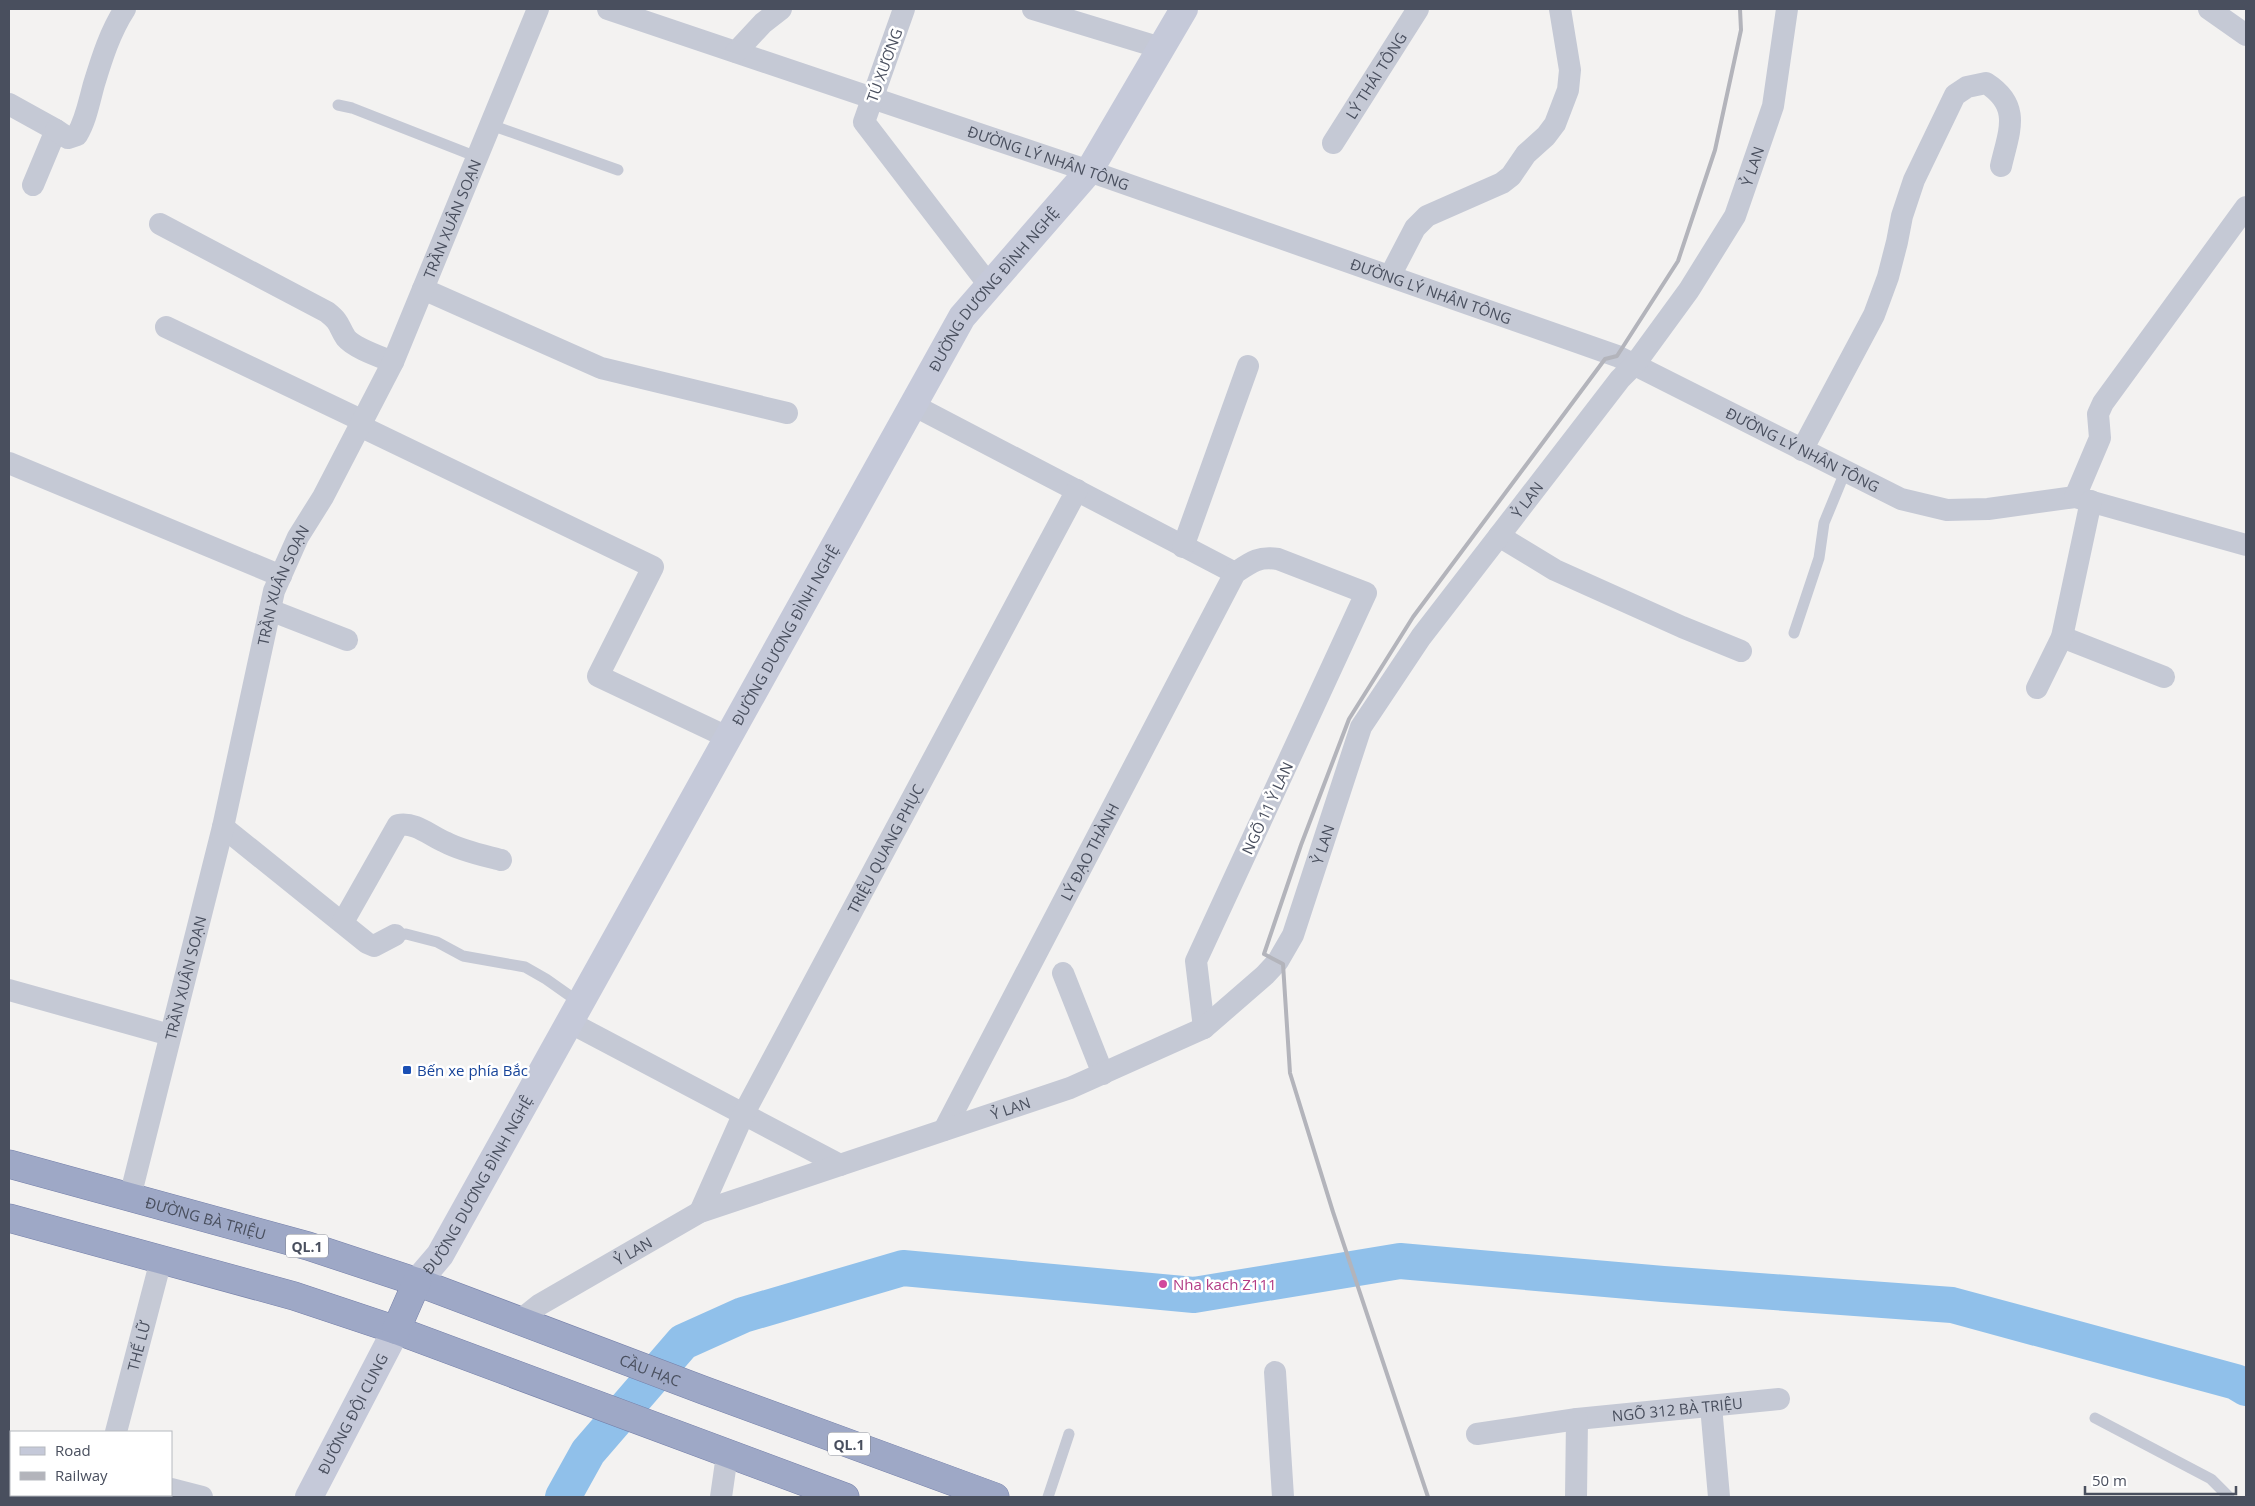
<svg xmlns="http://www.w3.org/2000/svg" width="2255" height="1506" viewBox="0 0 2255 1506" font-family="'Open Sans',sans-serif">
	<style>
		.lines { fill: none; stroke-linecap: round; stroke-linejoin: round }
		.river { stroke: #90c0ea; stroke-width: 36 }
		.trunk-casing { stroke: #7681aa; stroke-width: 29 }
		.service { stroke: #c5c9d5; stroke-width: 11 }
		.minor { stroke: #c5c9d5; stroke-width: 22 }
		.secondary { stroke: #c5c9d9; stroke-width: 28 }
		.trunk { stroke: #9ea8c6; stroke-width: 28 }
		.rail { stroke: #b3b4bb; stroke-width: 4 }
		.transit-dot { fill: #1a4fb4; stroke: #fff; stroke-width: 2 }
		.hotel-dot { fill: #d1479c; stroke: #fff; stroke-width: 2 }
		.labels { text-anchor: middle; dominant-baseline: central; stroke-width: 5; stroke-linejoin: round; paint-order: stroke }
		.shield { fill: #fff; stroke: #80848e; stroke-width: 1 }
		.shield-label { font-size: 14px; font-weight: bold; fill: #494f5e }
		.street-label { font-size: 15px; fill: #494f5e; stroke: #fff }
		.transit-label { font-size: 15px; fill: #164399; stroke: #fff; text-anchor: start }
		.hotel-label { font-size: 15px; fill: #b23c85; stroke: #fff; text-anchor: start }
	</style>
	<rect width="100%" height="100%" fill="#f3f2f1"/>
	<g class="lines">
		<polyline class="river" points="563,1497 588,1452 683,1342 743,1315 903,1268 1194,1295 1400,1261 1663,1284 1952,1305 2236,1382 2246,1388"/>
		<defs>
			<g id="trunk">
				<path id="s11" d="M9,1164l299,82 109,36 286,108 292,107"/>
				<polyline points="9,1218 294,1296 396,1330 845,1497"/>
				<polyline points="396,1330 417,1282"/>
			</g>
		</defs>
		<use href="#trunk" class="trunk-casing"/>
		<g class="service">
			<polyline points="338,105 352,108 477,157"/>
			<polyline points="491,125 618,170"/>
			<polyline points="1794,633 1819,558 1824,523 1845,472"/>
			<polyline points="395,935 406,934 437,942 463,956 525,967 546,979 580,1003"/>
			<polyline points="2095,1418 2211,1479 2229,1497"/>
			<polyline points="1048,1497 1069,1434"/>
		</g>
		<g class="minor">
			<path id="s1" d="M608,9l481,162 528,185 284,143 46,11 41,-1 87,-12 171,48"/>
			<polyline points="904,9 864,122 989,285"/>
			<polyline points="1033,9 1161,48"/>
			<polyline points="2209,9 2246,35"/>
			<polyline points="736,52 763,23 781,9"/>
			<polyline points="9,104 56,130 33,185"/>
			<path d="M56,130l12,8 9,-3c9,-15 12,-33 17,-51 8,-26 16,-52 31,-75"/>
			<path id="s2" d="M1333,143l85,-134"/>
			<path d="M160,224l167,88c14,11 11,14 19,26 8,10 35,19 47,24"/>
			<polyline points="1390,276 1415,228 1427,216 1502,183 1511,176 1526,154 1546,136 1555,124 1568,90 1570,70 1560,9"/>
			<polyline points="423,289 601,368 787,413"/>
			<polyline points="166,327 363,421"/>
			<polyline points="913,405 1235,573"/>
			<polyline points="360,426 653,567 598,676 727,737"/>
			<path d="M1802,450l72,-135 14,-38 9,-35 5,-26 12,-36 41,-85 12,-8 19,-4c36,23 23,48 15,83"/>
			<polyline points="9,463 281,576"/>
			<polyline points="2075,497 2100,438 2098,414 2103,403 2246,207"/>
			<polyline points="1499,536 1555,570 1682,627 1741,651"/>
			<polyline points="1183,547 1248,366"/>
			<polyline points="270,610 347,640"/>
			<polyline points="2062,637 2164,677"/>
			<polyline points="2037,688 2062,637 2091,501"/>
			<polyline points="223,827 367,943 374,946 395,935"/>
			<path d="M343,922l55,-97c18,-3 31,10 47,17 17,9 37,13 56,18"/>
			<polyline points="1063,973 1103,1074"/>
			<polyline points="9,990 170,1035"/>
			<polyline points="569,1022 840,1165"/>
			<path id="s3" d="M944,1130l291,-557c16,-11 23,-17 43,-14l88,34 -170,368 8,67"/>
			<path id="s4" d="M130,1197l93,-370 51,-236 24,-54 25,-40 70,-135 145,-353"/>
			<path id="s5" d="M700,1212l44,-99 333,-623"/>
			<path id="s6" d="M519,1321l20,-16 161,-93 370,-124 134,-60 61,-53 13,-14 15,-26 68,-208 60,-90 199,-258 15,-15 54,-74 46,-74 38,-110 14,-97"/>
			<polyline points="1275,1372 1283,1497"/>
			<polyline points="1711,1406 1719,1497"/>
			<path id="s7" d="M116,1432l45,-172"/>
			<path id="s8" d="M1477,1434l100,-15 202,-20"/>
			<polyline points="9,1444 11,1445"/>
			<polyline points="171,1489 202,1497"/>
			<polyline points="103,1497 104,1495"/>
			<polyline points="721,1497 727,1455"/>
			<polyline points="1576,1497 1577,1419"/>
		</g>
		<g class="secondary">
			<path id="s9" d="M417,1282l23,-27 522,-938 127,-146 95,-162"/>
			<path id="s10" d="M309,1497l87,-167"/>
		</g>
		<use href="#trunk" class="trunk"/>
		<polyline class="rail" points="1428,1497 1333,1212 1290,1073 1283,964 1264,954 1301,845 1349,719 1413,617 1605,359 1617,356 1678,261 1715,150 1741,30 1740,9"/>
	</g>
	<rect class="transit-dot" x="402" y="1065" width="10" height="10" rx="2.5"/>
	<circle class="hotel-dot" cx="1163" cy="1284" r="5"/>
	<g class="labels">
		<g class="shield">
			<rect x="286" y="1234.5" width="42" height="23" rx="4"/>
			<rect x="828" y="1432.5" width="42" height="23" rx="4"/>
		</g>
		<g class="shield-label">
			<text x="307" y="1246">QL.1</text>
			<text x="849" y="1444">QL.1</text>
		</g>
		<g class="street-label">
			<text transform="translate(884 65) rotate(-70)">TÚ XƯƠNG</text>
			<text stroke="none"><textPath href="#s2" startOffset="80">LÝ THÁI TÔNG</textPath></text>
			<text stroke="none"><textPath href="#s1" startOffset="465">ĐƯỜNG LÝ NHÂN TÔNG</textPath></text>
			<text stroke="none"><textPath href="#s6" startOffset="1784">Ỷ LAN</textPath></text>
			<text stroke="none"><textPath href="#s4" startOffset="1036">TRẦN XUÂN SOẠN</textPath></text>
			<text stroke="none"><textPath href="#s9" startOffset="1150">ĐƯỜNG DƯƠNG ĐÌNH NGHỆ</textPath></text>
			<text stroke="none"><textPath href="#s1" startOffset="870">ĐƯỜNG LÝ NHÂN TÔNG</textPath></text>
			<text stroke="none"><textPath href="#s1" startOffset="1275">ĐƯỜNG LÝ NHÂN TÔNG</textPath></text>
			<text stroke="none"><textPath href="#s6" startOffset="1379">Ỷ LAN</textPath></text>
			<text stroke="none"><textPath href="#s4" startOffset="631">TRẦN XUÂN SOẠN</textPath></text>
			<text stroke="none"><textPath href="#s9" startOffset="745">ĐƯỜNG DƯƠNG ĐÌNH NGHỆ</textPath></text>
			<text transform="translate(1267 808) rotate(-65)">NGÕ 11 Ỷ LAN</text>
			<text stroke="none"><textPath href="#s6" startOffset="974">Ỷ LAN</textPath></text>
			<text stroke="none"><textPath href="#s5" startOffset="408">TRIỆU QUANG PHỤC</textPath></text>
			<text stroke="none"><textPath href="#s3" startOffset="314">LÝ ĐẠO THÀNH</textPath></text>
			<text stroke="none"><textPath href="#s4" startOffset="226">TRẦN XUÂN SOẠN</textPath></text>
			<text stroke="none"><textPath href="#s6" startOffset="539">Ỷ LAN</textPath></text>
			<text stroke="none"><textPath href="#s9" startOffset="115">ĐƯỜNG DƯƠNG ĐÌNH NGHỆ</textPath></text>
			<text stroke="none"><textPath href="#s11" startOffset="204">ĐƯỜNG BÀ TRIỆU</textPath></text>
			<text stroke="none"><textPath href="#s6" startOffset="134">Ỷ LAN</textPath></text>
			<text stroke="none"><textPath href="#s7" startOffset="89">THẾ LỮ</textPath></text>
			<text stroke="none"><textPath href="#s11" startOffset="674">CẦU HẠC</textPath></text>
			<text stroke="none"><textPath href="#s8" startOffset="202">NGÕ 312 BÀ TRIỆU</textPath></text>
			<text stroke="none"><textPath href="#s10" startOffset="94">ĐƯỜNG ĐỘI CUNG</textPath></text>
		</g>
		<g class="transit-label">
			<text x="417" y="1070">Bến xe phía Bắc</text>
		</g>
		<g class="hotel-label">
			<text x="1173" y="1284">Nha kach Z111</text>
		</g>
	</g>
	<rect width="2255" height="1506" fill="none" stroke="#494f5e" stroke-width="20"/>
	<rect x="10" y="1431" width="162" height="65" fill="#ffffff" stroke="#b6b9bf"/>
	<rect x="20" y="1447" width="25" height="8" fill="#c5c9d9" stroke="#b6b9bf"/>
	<text x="55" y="1456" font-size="15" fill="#494f5e">Road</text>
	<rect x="20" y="1472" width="25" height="8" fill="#b3b4bb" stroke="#b6b9bf"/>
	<text x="55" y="1481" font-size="15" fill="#494f5e">Railway</text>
	<path d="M2085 1486v8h151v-8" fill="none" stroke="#494f5e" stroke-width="2.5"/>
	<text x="2092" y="1486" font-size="15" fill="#494f5e" stroke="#ffffff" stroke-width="4" paint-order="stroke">50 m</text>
</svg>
